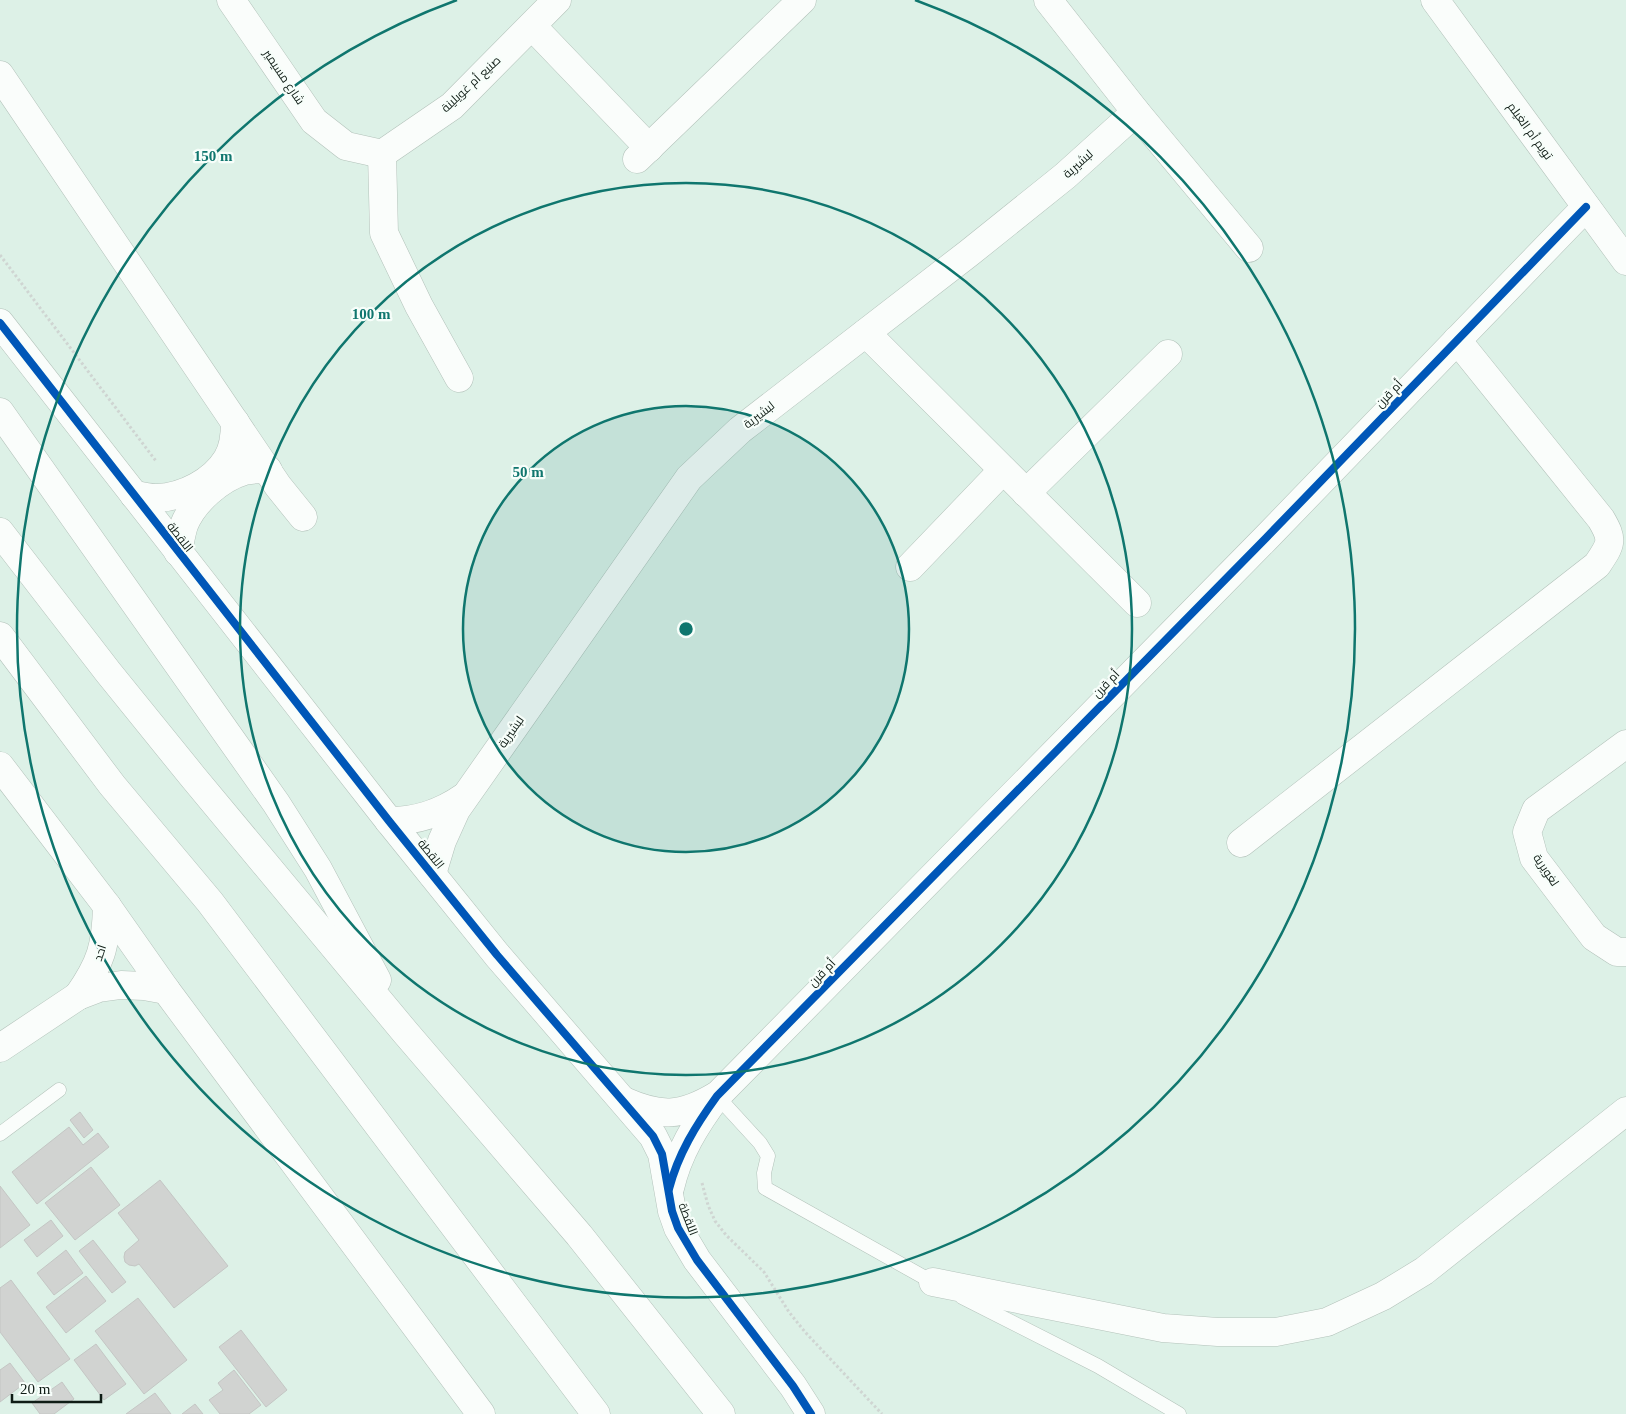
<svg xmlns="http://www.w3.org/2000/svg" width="1626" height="1414" viewBox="0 0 1626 1414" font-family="'Times New Roman',Cairo,serif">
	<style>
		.building { fill: #d1d3d1; stroke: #c4c6c4 }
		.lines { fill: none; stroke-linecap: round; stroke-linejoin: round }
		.service-casing { stroke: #b3c2ba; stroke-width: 15 }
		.minor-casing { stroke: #b3c2ba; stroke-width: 29 }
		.primary-casing { stroke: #b3c2ba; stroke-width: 29 }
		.path { stroke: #cfd5d2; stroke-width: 3; stroke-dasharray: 2.5 2.5; stroke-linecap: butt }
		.service { stroke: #fafdfb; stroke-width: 14 }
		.minor { stroke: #fafdfb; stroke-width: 28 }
		.primary { stroke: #fafdfb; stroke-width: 28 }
		.cycleway-casing { stroke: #f7fefa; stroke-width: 11 }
		.cycleway { stroke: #0057b8; stroke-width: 8 }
		.ring { fill: none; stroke: #0f766e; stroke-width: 2.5 }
		.labels { text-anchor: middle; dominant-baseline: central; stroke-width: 4.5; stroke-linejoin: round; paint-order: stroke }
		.street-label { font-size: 12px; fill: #0f1c15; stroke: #f7fefa }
		.centre { fill: #0f766e; stroke: #f7fefa; stroke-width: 2.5 }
		.ring-label { font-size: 15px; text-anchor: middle; font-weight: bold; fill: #0f766e; stroke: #f7fefa; stroke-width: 4.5; stroke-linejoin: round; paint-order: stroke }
	</style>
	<rect width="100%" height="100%" fill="#ddf1e7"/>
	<g class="building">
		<polygon points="80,1112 93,1130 84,1138 70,1120"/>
		<polygon points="69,1127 83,1145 98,1133 109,1147 37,1204 12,1172"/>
		<polygon points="91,1167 120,1205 75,1240 45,1203"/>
		<polygon points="160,1180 228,1266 174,1308 139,1264 135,1266 129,1265 125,1262 124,1257 125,1252 139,1240 118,1213"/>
		<polygon points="0,1186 30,1225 0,1248"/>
		<polygon points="51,1220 63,1236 37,1257 24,1240"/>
		<polygon points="93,1240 126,1282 112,1293 79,1251"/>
		<polygon points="66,1250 83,1273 54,1295 37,1273"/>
		<polygon points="86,1276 106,1301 66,1333 46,1307"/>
		<polygon points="11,1280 70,1359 38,1382 0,1332 0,1288"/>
		<polygon points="138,1298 187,1360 144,1394 95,1331"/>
		<polygon points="241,1330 287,1390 266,1407 219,1347"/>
		<polygon points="96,1344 126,1384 104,1400 74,1360"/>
		<polygon points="10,1363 25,1383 0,1402 0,1370"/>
		<polygon points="234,1370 261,1405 249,1414 220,1414 209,1400 223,1390 218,1383"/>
		<polygon points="62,1382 74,1399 54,1414 40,1414 32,1403"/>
		<polygon points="155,1393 171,1414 126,1414"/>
		<polygon points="195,1404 203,1414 182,1414"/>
	</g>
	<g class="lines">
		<defs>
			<g id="service">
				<polyline points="717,1096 760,1143 768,1156 764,1173 765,1188 936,1284"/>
				<polyline points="0,1134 59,1090"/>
				<polyline points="962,1297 1098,1366 1179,1414"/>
			</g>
			<g id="minor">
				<polyline points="231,0 314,121 346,146 382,154 452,106 557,0"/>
				<polyline points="1048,0 1136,112 1249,248"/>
				<polyline points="1435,0 1626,261"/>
				<polyline points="532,26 649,148"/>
				<polyline points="0,75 278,486 303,517"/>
				<polyline points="382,154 384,233 419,306 459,378"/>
				<polyline points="637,159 802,0"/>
				<polyline points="0,323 389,821 497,955 653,1136 662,1154 672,1211 678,1228 697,1260 793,1386 811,1414"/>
				<polyline points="866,333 1137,603"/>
				<polyline points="1026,493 1168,354"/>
				<path d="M134,495c8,1 16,3 23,3 26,-1 56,-16 70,-39 7,-11 8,-24 8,-37"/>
				<path d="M178,552c2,-9 3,-18 6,-27 9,-23 36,-47 60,-54 8,-2 16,-2 24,-1"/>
				<polyline points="910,567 1003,470"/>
				<polyline points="1626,744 1536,810 1527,832 1534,858 1594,937 1617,952 1626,952"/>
				<polyline points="0,766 107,906 166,990 481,1414"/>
				<path d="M389,821c29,0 52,-8 75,-24"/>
				<path d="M1241,843l356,-278c14,-21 17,-24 4,-46l-144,-179"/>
				<polyline points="432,874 442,841 456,810 689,478 740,430 969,253 1065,176 1136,112"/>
				<path d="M78,996c23,-33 28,-50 29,-90"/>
				<polyline points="0,1048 78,996 99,988 121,985 144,986 166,990"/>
				<path d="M624,1101c36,16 57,16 92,-5"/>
				<path d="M670,1188c8,-35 26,-64 47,-92l549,-558 320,-331"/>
				<polyline points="933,1282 1163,1328 1218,1332 1276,1332 1327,1322 1383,1296 1424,1271 1626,1111"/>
			</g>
			<g id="primary">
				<polyline points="0,412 276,803 318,869 377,980"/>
				<polyline points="0,532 108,672 193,777 405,1032 579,1235 721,1414"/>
				<polyline points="0,636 112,785 210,902 596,1414"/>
			</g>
		</defs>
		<use href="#service" class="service-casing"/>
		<use href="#minor" class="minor-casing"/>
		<use href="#primary" class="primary-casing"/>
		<g class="path">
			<polyline points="0,255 156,461"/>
			<polyline points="702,1183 708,1205 715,1221 726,1235 764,1272 789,1312 805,1332 882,1414"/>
		</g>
		<use href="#service" class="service"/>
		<use href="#minor" class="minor"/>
		<use href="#primary" class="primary"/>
		<defs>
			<g id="cycleway">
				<polyline points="0,323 389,821 497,955 653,1136 662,1154 672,1211 678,1228 697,1260 793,1386 811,1414"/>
				<path d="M669,1189c9,-35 27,-64 48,-93l549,-558 320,-331"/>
			</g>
		</defs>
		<use href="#cycleway" class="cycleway-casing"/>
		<use href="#cycleway" class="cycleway"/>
	</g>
	<circle cx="686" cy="629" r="223" fill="#0f766e" fill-opacity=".12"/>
	<g class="ring">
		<circle cx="686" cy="629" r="223"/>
		<circle cx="686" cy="629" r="446"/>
		<path d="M915 0A669 669 0 1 1 457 0"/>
	</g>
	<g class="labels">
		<g class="street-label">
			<text transform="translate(284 77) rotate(56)">شارع مسيمير</text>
			<text transform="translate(471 84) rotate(-43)">صنيع أم غويلينة</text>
			<text transform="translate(1530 131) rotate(54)">تويم أم الغيلم</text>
			<text transform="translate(1078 164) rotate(-42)">لبشيرية</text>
			<text transform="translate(1389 394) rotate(-46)">أم قرن</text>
			<text transform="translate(759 415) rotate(-38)">لبشيرية</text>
			<text transform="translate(180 537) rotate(52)">اللقطة</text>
			<text transform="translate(1106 684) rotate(-46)">أم قرن</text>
			<text transform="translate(511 732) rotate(-55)">لبشيرية</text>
			<text transform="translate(431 854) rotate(51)">اللقطة</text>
			<text transform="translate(1546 870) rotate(56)">لغويرية</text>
			<text transform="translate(100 953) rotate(-72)">احد</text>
			<text transform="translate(822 973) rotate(-46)">أم قرن</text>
			<text transform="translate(688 1219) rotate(69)">اللقطة</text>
		</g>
	</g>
	<circle cx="686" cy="629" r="8" class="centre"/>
	<g class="ring-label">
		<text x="213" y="161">150 m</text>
		<text x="371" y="319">100 m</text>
		<text x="528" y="477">50 m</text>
	</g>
	<path d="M12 1394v8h89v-8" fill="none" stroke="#0f1c15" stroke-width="2.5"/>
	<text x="20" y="1394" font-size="15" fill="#0f1c15" stroke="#f7fefa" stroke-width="4" paint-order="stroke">20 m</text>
</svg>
